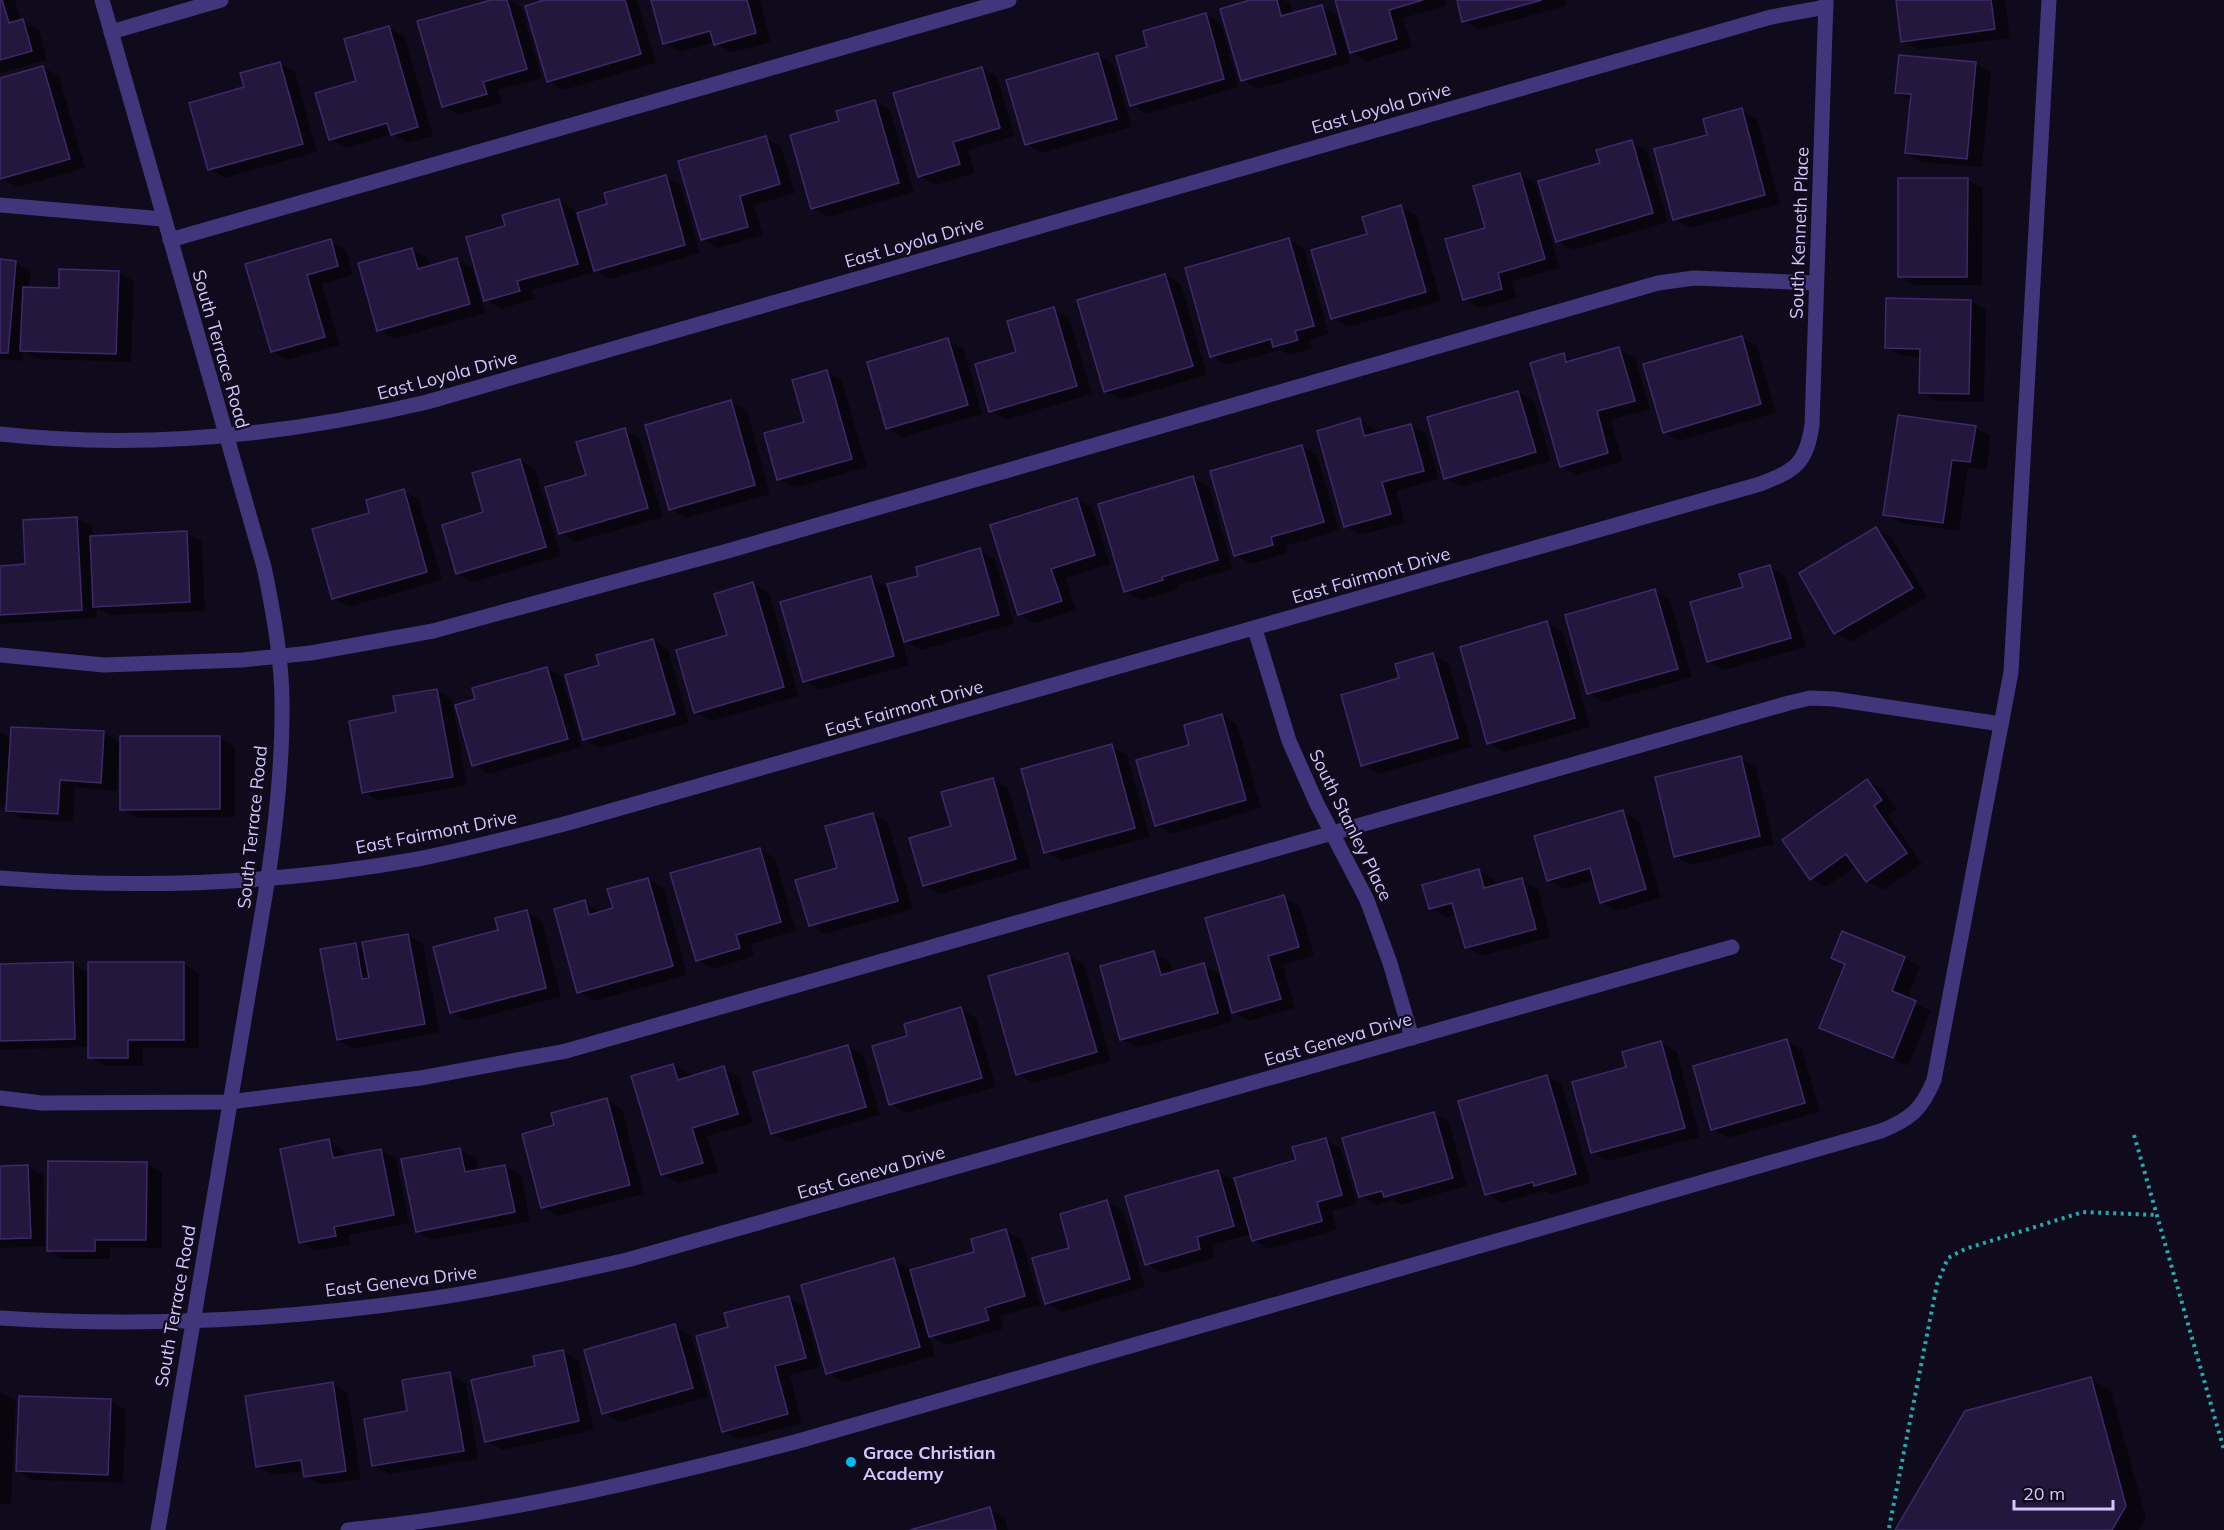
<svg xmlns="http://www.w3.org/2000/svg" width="2224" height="1530" viewBox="0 0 2224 1530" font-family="Mulish,sans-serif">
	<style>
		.shadow { fill: #0007 }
		.building { fill: #24173d; stroke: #3e2969; stroke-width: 1.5 }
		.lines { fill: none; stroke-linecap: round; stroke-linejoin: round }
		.path { stroke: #2ca5ad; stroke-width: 4; stroke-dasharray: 3 4.5; stroke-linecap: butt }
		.lane { stroke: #41367b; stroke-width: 15 }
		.street { stroke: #41367b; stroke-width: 15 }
		.poi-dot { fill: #00bcf1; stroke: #100b1c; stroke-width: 2 }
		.labels { text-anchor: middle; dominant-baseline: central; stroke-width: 4.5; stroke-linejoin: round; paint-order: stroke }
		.street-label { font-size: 18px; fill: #d4c7ff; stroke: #100b1c }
		.poi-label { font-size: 18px; font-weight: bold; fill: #d4c7ff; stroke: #100b1c; text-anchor: start }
	</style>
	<rect width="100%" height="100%" fill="#100b1c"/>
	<g class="shadow">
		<polygon points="0,0 15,0 21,21 39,30 47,60 0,73"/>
		<polygon points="497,0 510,0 521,6 542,78 498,90 502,103 458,115 443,106"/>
		<polygon points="550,0 637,0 656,63 564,90 549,81"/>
		<polygon points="652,0 760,0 771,42 731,53 715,42 680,52 665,43"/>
		<polygon points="1255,0 1284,0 1290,3 1293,14 1321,6 1337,15 1351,63 1257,89 1242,80"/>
		<polygon points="1336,0 1446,0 1447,6 1403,18 1412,48 1367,61 1351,52"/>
		<polygon points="1458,0 1565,0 1566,6 1479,30 1464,21"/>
		<polygon points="1897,0 2005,0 2010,38 1918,50 1902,41"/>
		<polygon points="1205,14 1221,23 1239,87 1147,114 1131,105 1149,48"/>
		<polygon points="389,28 405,37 433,136 408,143 392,134 346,148 330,139 358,82"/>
		<polygon points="1098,55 1113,64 1132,127 1042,153 1026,144"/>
		<polygon points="1900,57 1976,64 1991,73 1982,167 1922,162 1907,153 1912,101 1896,92"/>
		<polygon points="279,63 295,72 317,152 225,178 210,169 246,88"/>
		<polygon points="43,67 59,76 85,168 17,187 1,178 0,173 0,80"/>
		<polygon points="982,68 997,77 1015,136 968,150 975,173 935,185 919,176"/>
		<polygon points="875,101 890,110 914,192 828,217 812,208 841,122"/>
		<polygon points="1741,110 1757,119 1780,204 1690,228 1674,219 1709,136"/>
		<polygon points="766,138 781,147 795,193 754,205 763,235 718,248 702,239"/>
		<polygon points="1632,142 1647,151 1668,222 1573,250 1557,241 1602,164"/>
		<polygon points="1520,174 1535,183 1560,268 1512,281 1517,298 1480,308 1464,299 1486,229"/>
		<polygon points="665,177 681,186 700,253 611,279 591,268 593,273 532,290 535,299 501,309 486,300 507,227 559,201 575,210 576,215 609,205"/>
		<polygon points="1967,179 1983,188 1982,285 1915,285 1899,276"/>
		<polygon points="1401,207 1417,216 1441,301 1348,327 1332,318 1368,235"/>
		<polygon points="1289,239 1304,248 1329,334 1310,340 1312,349 1290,355 1280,350 1227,365 1212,356"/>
		<polygon points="330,241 346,250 353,275 322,284 340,345 287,360 272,351 247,265"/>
		<polygon points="412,249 428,258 430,267 456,259 472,268 485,313 394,339 379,330"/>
		<polygon points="0,261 15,262 31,271 29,289 60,290 118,272 134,281 131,362 37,359 24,351 23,361 0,359"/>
		<polygon points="1165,275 1181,284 1207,375 1121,400 1105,391"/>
		<polygon points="1970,301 1986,310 1984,402 1936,401 1921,392 1922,357 1902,356 1886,347"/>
		<polygon points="1054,309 1069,318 1092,394 1006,420 990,411 1018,353"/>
		<polygon points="1741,337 1757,346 1776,413 1679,441 1664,432"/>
		<polygon points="948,340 964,349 982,414 903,437 887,428"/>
		<polygon points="1619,349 1635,358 1650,409 1611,420 1623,461 1577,475 1561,466 1563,355 1575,361"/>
		<polygon points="827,372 842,381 867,467 794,488 779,479 806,423"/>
		<polygon points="1518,392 1534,401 1551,461 1461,487 1446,478"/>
		<polygon points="731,402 747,411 770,494 686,518 670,509"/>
		<polygon points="1360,420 1375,429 1377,435 1411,425 1426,434 1439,479 1397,491 1405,523 1360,535 1345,526"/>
		<polygon points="1975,427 1991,436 1986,470 1968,467 1959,531 1900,523 1885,514"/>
		<polygon points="625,430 640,439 663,517 576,542 560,533 588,476"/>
		<polygon points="1302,446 1317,455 1339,530 1286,546 1288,553 1251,564 1235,555"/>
		<polygon points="520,460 535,469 561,556 473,582 457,573"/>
		<polygon points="1193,478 1209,487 1233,569 1177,585 1178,589 1141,600 1125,591"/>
		<polygon points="403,491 419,500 442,580 349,607 333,598 371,514"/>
		<polygon points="1077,499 1092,508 1110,564 1066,578 1076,610 1035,623 1019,614"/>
		<polygon points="76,518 92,527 93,538 187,533 202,542 205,611 110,615 97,608 97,618 0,624 0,567 27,565"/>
		<polygon points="1876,529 1892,538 1927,597 1851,642 1835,633"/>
		<polygon points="980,550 995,559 1014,624 921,650 902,639 909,665 820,690 805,681 871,578 890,588"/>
		<polygon points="1770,567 1785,576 1806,647 1724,670 1708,661 1745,588"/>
		<polygon points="753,584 769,593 799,696 711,721 695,712"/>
		<polygon points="1655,591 1670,600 1692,677 1604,702 1589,693"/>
		<polygon points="1547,623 1563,632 1590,727 1504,752 1489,743"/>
		<polygon points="653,640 668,649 689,723 600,748 585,739 601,667"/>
		<polygon points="1433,655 1449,664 1472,747 1378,774 1362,765 1401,679"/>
		<polygon points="547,668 562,677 582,747 489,774 474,765 477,700"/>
		<polygon points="437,690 452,699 467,785 379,801 363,792 398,714"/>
		<polygon points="1222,715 1237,724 1261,808 1172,834 1156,825 1191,746"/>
		<polygon points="13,728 104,733 121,743 219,738 235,747 235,817 137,818 122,809 121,754 119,754 117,791 75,788 73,822 23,819 8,810 10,769 7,769 4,808 0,807 0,732 12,739"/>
		<polygon points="1111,746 1127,755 1150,837 1061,861 1046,852"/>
		<polygon points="1740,758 1756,767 1774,844 1691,865 1675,856"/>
		<polygon points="992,779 1008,788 1031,868 940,894 924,885 953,827"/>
		<polygon points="1867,781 1883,790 1897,809 1888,816 1922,863 1883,890 1867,881 1857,866 1826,887 1811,878"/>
		<polygon points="1623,812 1639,821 1661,898 1616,911 1601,902 1595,880 1564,889 1549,880"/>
		<polygon points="873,814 888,823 913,909 825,934 810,925 839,869"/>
		<polygon points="760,849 775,858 796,931 751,944 754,956 713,969 697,960"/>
		<polygon points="1479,871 1494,880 1496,887 1522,880 1538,889 1551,937 1482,956 1466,947 1457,914 1446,917 1430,908"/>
		<polygon points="648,879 664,888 687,975 594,1001 579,992 585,902 601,913 615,909"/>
		<polygon points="1284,897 1300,906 1314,956 1283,965 1295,1008 1249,1021 1233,1012"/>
		<polygon points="527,912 542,921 561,997 467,1021 451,1012 500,931"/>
		<polygon points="1843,933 1905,958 1920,967 1907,999 1931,1011 1908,1066 1836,1036 1821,1027 1846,965 1833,957"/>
		<polygon points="408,935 423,944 440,1032 354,1049 338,1040 355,945 365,950"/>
		<polygon points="1154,953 1169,962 1173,973 1204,965 1219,974 1232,1022 1137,1048 1121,1039"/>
		<polygon points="1068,955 1084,964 1111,1061 1033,1083 1017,1074"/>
		<polygon points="72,964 89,973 184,964 199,973 199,1048 143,1048 143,1066 105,1066 89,1057 89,1047 0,1050 0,966"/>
		<polygon points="960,1009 976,1018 996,1087 906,1113 890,1104 909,1037"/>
		<polygon points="1786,1040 1802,1049 1820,1112 1728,1138 1713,1129"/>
		<polygon points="1661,1043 1677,1052 1700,1137 1608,1161 1592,1152 1628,1068"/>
		<polygon points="848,1046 863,1055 880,1115 788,1142 772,1133"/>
		<polygon points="673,1065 689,1074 690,1078 724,1068 739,1077 753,1123 707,1136 718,1172 678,1183 662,1174"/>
		<polygon points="1547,1076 1562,1085 1591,1183 1551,1194 1545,1191 1502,1203 1487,1194"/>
		<polygon points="606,1100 622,1109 644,1194 558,1216 543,1207 556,1126"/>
		<polygon points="1433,1113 1449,1122 1467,1186 1401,1205 1392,1200 1376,1205 1361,1196"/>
		<polygon points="1325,1139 1341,1148 1357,1204 1332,1211 1337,1230 1269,1249 1254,1240 1252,1234 1212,1245 1215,1258 1162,1273 1146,1264 1218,1171 1237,1182 1298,1161"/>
		<polygon points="328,1141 344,1150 345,1157 381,1150 396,1159 409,1223 349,1235 351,1244 315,1251 300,1242"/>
		<polygon points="460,1150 476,1159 478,1171 505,1166 521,1175 530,1221 432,1240 417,1231"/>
		<polygon points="146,1163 162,1172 162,1248 110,1248 110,1259 64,1259 48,1250 49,1246 0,1248 0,1167 28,1166 43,1175 46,1245 49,1245"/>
		<polygon points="1107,1202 1123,1211 1145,1287 1062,1312 1046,1303 1071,1249"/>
		<polygon points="1006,1231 1022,1240 1040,1305 1000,1316 1003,1329 946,1345 929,1335 935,1356 843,1382 828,1373 894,1260 910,1269 911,1272 976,1253"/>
		<polygon points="788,1297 804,1306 820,1367 790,1375 802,1423 739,1440 724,1431"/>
		<polygon points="675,1326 691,1335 708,1397 619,1422 603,1413"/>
		<polygon points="563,1352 579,1361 594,1430 502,1450 487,1441 537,1367"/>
		<polygon points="450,1374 466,1383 478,1459 389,1474 374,1466 409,1413"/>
		<polygon points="2091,1379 2111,1391 2146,1518 2139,1530 1896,1530"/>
		<polygon points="333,1384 348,1393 361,1479 321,1485 305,1477 304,1471 273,1475 257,1466"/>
		<polygon points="0,1392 16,1401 11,1504 0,1504"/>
		<polygon points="110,1401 126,1410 123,1483 33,1480 18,1471"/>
		<polygon points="989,1509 1005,1518 1008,1530 915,1530"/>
	</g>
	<g class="building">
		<polygon points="0,0 2,0 9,23 23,19 32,51 0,60"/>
		<polygon points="491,0 507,0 527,69 483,82 487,94 442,107 417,21"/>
		<polygon points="544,0 625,0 641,54 547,82 525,6"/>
		<polygon points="651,0 747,0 756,33 714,45 710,31 663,44"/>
		<polygon points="1250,0 1277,0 1281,16 1322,5 1336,54 1241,81 1220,9"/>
		<polygon points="1335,0 1423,0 1389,10 1397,39 1350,53"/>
		<polygon points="1457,0 1542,0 1462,22"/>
		<polygon points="1896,0 1991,0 1995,29 1901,42"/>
		<polygon points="1206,13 1224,79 1130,106 1116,56 1147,47 1143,31"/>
		<polygon points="389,26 418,127 391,135 387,123 329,140 315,93 356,81 344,39"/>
		<polygon points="1098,53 1117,119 1025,145 1006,80"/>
		<polygon points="1899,55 1976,62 1967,159 1905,153 1911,94 1895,93"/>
		<polygon points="280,62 303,144 208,170 189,103 244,87 240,73"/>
		<polygon points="43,66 70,159 0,179 0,78"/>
		<polygon points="982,67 1000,128 953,142 960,164 918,177 893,93"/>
		<polygon points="875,100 899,183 811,209 790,135 839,121 836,111"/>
		<polygon points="1742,108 1765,195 1673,220 1654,149 1707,135 1703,119"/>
		<polygon points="766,136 780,184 740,196 748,227 701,240 678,161"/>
		<polygon points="1632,140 1653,213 1556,242 1538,181 1600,163 1596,150"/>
		<polygon points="1520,173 1545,259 1498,273 1502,289 1463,300 1445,239 1485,228 1473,186"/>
		<polygon points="666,175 685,245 594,271 577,213 607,204 604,193"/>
		<polygon points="1898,178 1968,178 1967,277 1898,277"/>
		<polygon points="559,199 578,264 517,281 520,291 484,301 466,237 505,226 502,215"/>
		<polygon points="1401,205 1426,292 1331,319 1311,250 1367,234 1362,217"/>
		<polygon points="1289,238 1314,326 1295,331 1298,340 1273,347 1271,339 1210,357 1185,268"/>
		<polygon points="331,239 338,266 307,275 325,337 271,352 245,264"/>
		<polygon points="412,248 418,269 457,258 470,304 377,331 358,263"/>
		<polygon points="0,259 16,261 8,353 0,353"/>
		<polygon points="59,269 119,271 116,354 20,351 23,287 59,288"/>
		<polygon points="1165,274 1193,366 1104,392 1077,300"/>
		<polygon points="1886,298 1971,300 1969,394 1919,393 1920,349 1885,348"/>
		<polygon points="1054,307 1077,386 989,412 975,364 1016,352 1007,321"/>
		<polygon points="1742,336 1761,404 1663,433 1643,364"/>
		<polygon points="948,338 968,405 886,429 867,362"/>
		<polygon points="1619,347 1635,401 1597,411 1608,453 1560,467 1530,363 1564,353 1566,362"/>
		<polygon points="827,370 852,459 777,480 764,433 804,422 792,380"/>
		<polygon points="1518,391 1536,452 1444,479 1427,417"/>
		<polygon points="731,400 755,485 669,510 645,425"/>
		<polygon points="1898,415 1976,426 1970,462 1952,460 1943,523 1883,515"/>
		<polygon points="1360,418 1364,436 1411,424 1424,471 1382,482 1391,514 1344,527 1317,431"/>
		<polygon points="625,428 648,508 559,534 545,487 586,475 576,442"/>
		<polygon points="1302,445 1324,522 1271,537 1273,545 1234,556 1210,471"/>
		<polygon points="520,459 546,547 456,574 442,525 483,512 472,473"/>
		<polygon points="1193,476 1218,560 1162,577 1163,580 1124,592 1098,504"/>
		<polygon points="404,489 427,572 332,599 312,529 369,513 366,500"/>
		<polygon points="1077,498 1095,555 1051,569 1062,601 1018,615 990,525"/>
		<polygon points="77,517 82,610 0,615 0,566 25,564 23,520"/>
		<polygon points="1876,527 1913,588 1834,634 1799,573"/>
		<polygon points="187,531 190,602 93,607 90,536"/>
		<polygon points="980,548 999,615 904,642 887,584 918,576 916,567"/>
		<polygon points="1770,565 1791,638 1707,662 1690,602 1743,587 1739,574"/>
		<polygon points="871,576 894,656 803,682 780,602"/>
		<polygon points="753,582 784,687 694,713 676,650 727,635 714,594"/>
		<polygon points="1655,589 1678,669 1587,694 1565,615"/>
		<polygon points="1547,621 1575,718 1487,744 1460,647"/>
		<polygon points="653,639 675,714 583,740 565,675 599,665 596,655"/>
		<polygon points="1433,653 1458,738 1361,766 1341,695 1399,678 1395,664"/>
		<polygon points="547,667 568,739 472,766 455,705 475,699 472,688"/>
		<polygon points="437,689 453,777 362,793 349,721 396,712 393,696"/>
		<polygon points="1222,714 1246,800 1155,826 1136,760 1189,745 1184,725"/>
		<polygon points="11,727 104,731 101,783 60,780 58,814 6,811"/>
		<polygon points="120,736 220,736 220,809 120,810"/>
		<polygon points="1112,744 1135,828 1044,853 1021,769"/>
		<polygon points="1741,756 1760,836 1674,857 1655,777"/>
		<polygon points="993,778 1016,859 923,886 909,838 951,826 941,792"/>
		<polygon points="1867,779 1882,800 1874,806 1907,853 1866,882 1846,854 1810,880 1782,840"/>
		<polygon points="1623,810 1646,889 1600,903 1590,868 1547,881 1534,836"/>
		<polygon points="873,813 898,901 809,926 795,880 837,868 825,826"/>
		<polygon points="760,848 781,922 736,935 740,948 696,961 670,873"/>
		<polygon points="1479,869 1484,888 1522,878 1536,929 1465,948 1452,903 1429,909 1422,885"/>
		<polygon points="648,878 673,966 577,993 554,909 585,900 589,915 613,908 607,889"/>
		<polygon points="1284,895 1299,947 1268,956 1281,999 1232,1013 1205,918"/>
		<polygon points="527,910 546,988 450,1013 433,947 498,930 495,918"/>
		<polygon points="1842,931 1905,957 1892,991 1916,1001 1893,1058 1819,1028 1845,964 1831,958"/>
		<polygon points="408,934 425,1024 337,1040 320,949 356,943 362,979 369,978 362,942"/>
		<polygon points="1154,951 1161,975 1204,963 1218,1013 1120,1040 1100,966"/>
		<polygon points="1068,953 1097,1052 1016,1075 988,976"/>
		<polygon points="73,962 75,1039 0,1041 0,964"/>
		<polygon points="88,962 184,962 184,1040 128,1040 128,1058 88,1058"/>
		<polygon points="961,1007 982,1078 889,1105 872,1046 907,1036 904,1024"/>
		<polygon points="1787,1039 1805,1103 1711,1130 1693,1066"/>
		<polygon points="1661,1041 1685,1128 1591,1153 1572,1082 1626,1067 1622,1052"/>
		<polygon points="848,1045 866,1107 771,1134 753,1072"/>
		<polygon points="673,1064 678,1080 724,1066 738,1114 692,1128 703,1163 661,1175 631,1076"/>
		<polygon points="1547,1075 1576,1174 1534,1186 1533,1182 1485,1195 1458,1101"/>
		<polygon points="607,1098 630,1185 541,1208 522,1134 554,1125 551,1113"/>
		<polygon points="1434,1112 1453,1178 1384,1197 1382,1191 1359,1197 1342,1138"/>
		<polygon points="1326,1138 1342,1195 1317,1202 1322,1221 1252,1241 1234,1178 1296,1160 1292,1147"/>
		<polygon points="329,1139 333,1158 381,1149 394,1215 334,1227 336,1236 299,1243 280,1149"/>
		<polygon points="460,1148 465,1172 505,1165 515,1212 416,1232 401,1159"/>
		<polygon points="48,1161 147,1162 146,1240 95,1240 95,1251 47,1251"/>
		<polygon points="28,1165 31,1238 0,1239 0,1166"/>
		<polygon points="1218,1170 1234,1226 1197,1237 1200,1249 1145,1265 1125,1196"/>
		<polygon points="1107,1200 1130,1279 1045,1304 1032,1258 1069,1248 1060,1214"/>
		<polygon points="1006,1229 1025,1296 985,1308 989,1320 929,1337 910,1270 974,1252 971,1239"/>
		<polygon points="894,1258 920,1347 826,1374 801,1285"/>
		<polygon points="789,1296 806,1358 775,1366 788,1414 722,1432 696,1336 728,1327 724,1313"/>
		<polygon points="675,1324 693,1388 602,1414 584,1350"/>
		<polygon points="563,1350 579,1421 485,1442 471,1380 535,1366 533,1356"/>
		<polygon points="450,1372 464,1451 372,1466 364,1419 407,1411 402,1380"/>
		<polygon points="2091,1377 2126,1506 2112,1530 1895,1530 1965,1411"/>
		<polygon points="333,1382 346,1471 304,1477 301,1460 256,1467 245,1396"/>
		<polygon points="19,1396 111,1399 108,1475 16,1471"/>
		<polygon points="990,1507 996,1530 910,1530"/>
	</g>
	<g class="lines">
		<g class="path">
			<polyline points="2134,1135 2224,1450"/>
			<polyline points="1889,1528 1937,1284 1948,1258 1965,1249 2083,1212 2157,1215"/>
		</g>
		<g class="lane">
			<polyline points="0,205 163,219"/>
			<polyline points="170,240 1009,0"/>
			<polyline points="0,655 104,665 242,660 311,653 433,631 724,552 1658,283 1694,278 1816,283"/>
			<polyline points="0,1098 42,1103 229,1102 420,1078 566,1051 1789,703 1810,698 1834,699 2001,724"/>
			<path d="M348,1530c152,-15 300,-50 447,-88l1086,-311c30,-12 41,-22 53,-51l77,-408 38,-672"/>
		</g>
		<g class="street">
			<path d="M102,0l162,567c10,48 19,98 18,146 0,56 -6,110 -14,165l-110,652"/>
			<polyline points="111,32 221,0"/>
			<path d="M0,434c143,16 288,1 427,-32l1344,-385 55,-10"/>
			<polyline points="1255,629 1289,741 1317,804 1367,900 1390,963 1412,1038"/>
			<path d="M0,878c139,11 280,6 418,-19 50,-10 100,-23 150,-36l1192,-339c36,-14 46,-20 52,-59l14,-425"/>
			<path d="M0,1318c139,9 284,2 422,-18 69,-10 137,-25 205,-40l1105,-313"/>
		</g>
	</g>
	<circle class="poi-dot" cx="851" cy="1462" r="6"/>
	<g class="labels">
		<g class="street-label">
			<text transform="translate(1381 108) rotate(-16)">East Loyola Drive</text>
			<text transform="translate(1799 233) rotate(-88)">South Kenneth Place</text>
			<text transform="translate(914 242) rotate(-16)">East Loyola Drive</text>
			<text transform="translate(221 349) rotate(74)">South Terrace Road</text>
			<text transform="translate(447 375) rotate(-15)">East Loyola Drive</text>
			<text transform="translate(1371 575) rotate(-16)">East Fairmont Drive</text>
			<text transform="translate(904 708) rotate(-16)">East Fairmont Drive</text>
			<text transform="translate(1351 825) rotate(64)">South Stanley Place</text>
			<text transform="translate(252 827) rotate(-84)">South Terrace Road</text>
			<text transform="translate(436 832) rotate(-11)">East Fairmont Drive</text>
			<text transform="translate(1338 1039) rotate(-16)">East Geneva Drive</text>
			<text transform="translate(871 1172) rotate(-16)">East Geneva Drive</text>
			<text transform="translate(401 1281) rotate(-7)">East Geneva Drive</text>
			<text transform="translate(175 1306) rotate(-80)">South Terrace Road</text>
		</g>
		<g class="poi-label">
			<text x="863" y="1452">Grace Christian<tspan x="863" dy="21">Academy</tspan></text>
		</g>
	</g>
	<path d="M2014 1500v9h99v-9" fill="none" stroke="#d4c7ff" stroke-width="3"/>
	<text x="2023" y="1500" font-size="18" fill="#d4c7ff" stroke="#100b1c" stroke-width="4.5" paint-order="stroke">20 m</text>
</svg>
